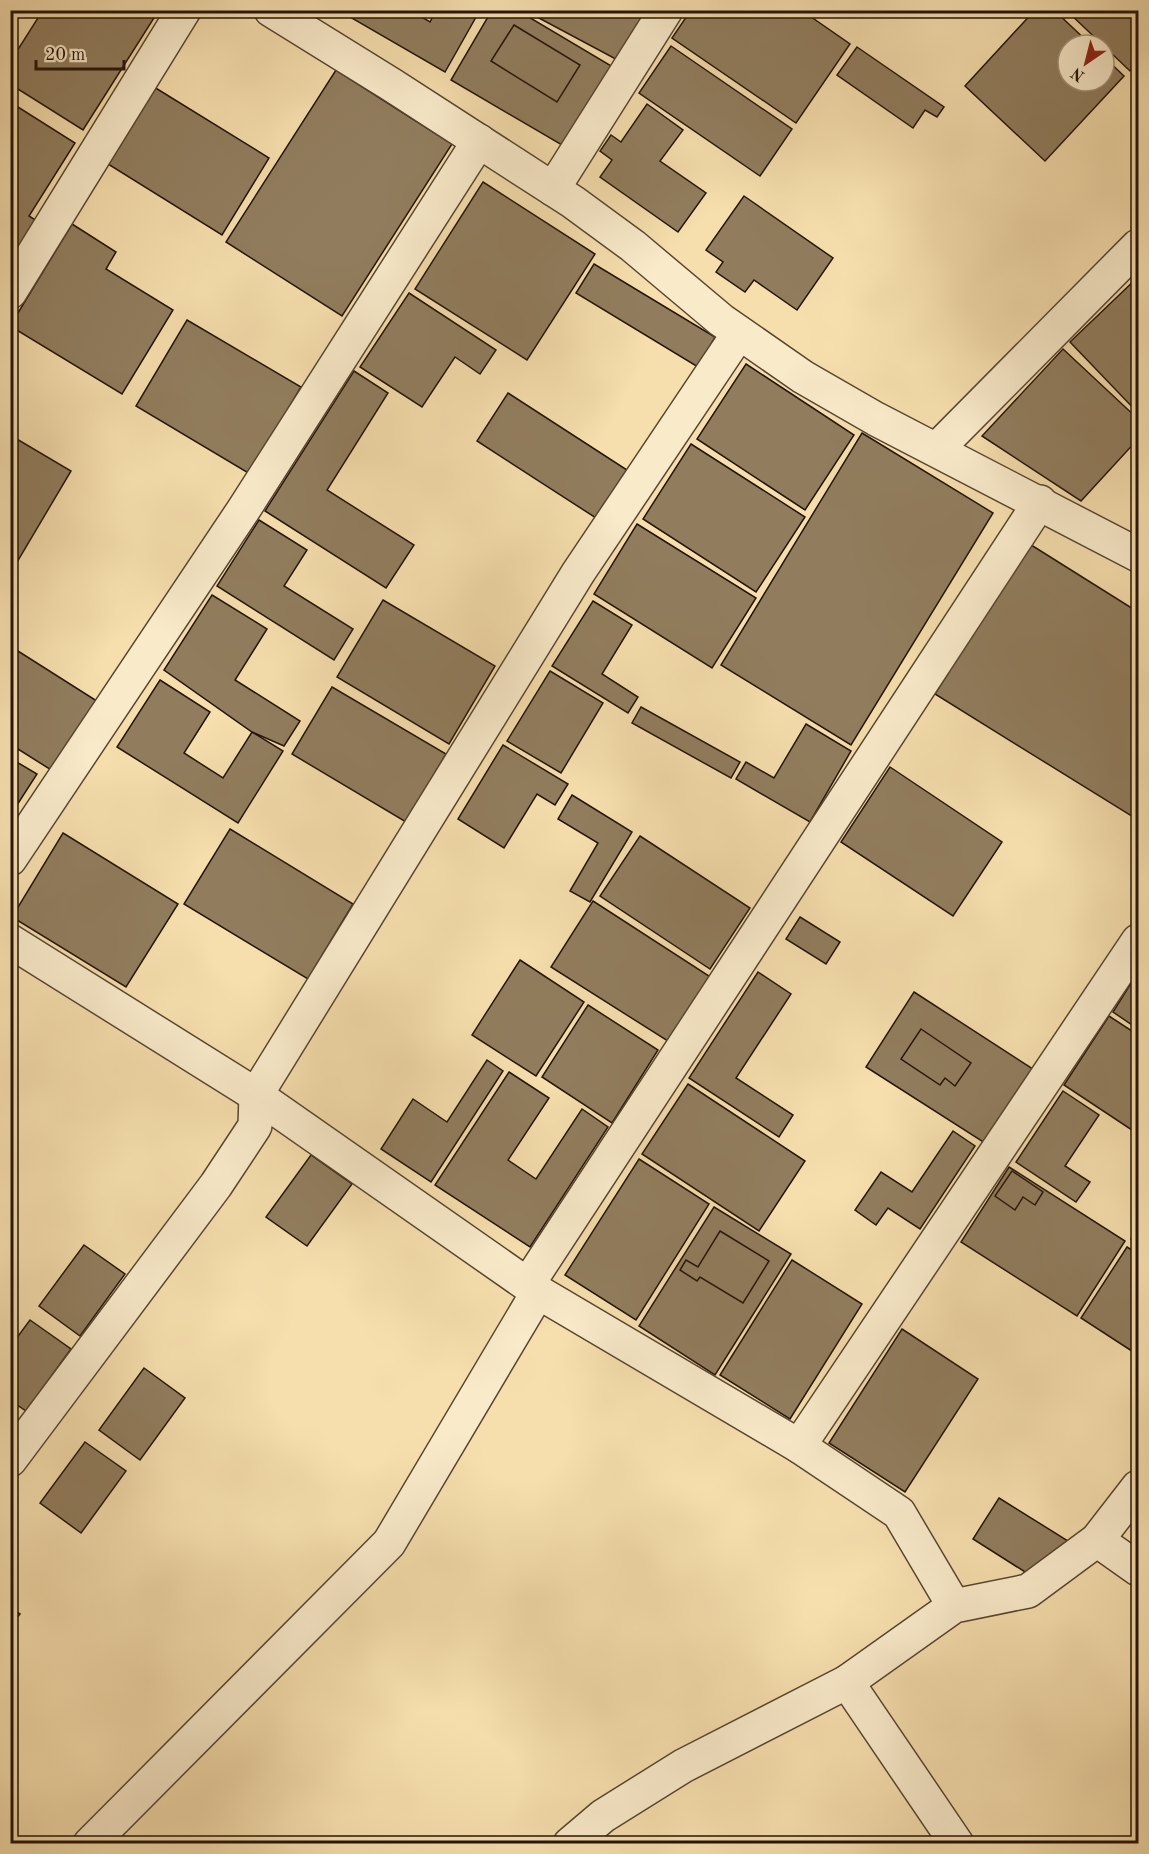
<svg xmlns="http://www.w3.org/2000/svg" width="1149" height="1854" viewBox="0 0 1149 1854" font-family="'Old Standard TT',serif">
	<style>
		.building { fill: #917d5e; stroke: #241409; stroke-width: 1.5 }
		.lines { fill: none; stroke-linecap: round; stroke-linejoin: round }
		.minor-casing { stroke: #584632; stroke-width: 36 }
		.minor { stroke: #f9eaca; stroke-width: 33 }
	</style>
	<rect width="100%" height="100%" fill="#f6dead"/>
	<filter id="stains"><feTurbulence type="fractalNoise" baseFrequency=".00333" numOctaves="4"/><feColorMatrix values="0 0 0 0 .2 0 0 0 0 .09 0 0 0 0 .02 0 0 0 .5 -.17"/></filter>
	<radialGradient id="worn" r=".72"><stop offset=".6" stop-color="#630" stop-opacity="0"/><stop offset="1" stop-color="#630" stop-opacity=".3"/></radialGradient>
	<g class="building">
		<polygon points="43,10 159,10 83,130 10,84 10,62"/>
		<polygon points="344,10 410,10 430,22 436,10 480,10 445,72 343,13"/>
		<polygon points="492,10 517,10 618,70 587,124 578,118 562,145 451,80"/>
		<polygon points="524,10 597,10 605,14 607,10 652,10 625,64"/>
		<polygon points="691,10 801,10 850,44 796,123 672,38"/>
		<polygon points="1035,10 1054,10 1091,45 1068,45 1068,81 1104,81 1104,57 1124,76 1045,161 965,86"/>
		<polygon points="1066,10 1138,10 1138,61 1130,71"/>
		<polygon points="514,25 580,65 557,102 491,61"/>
		<polygon points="671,46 792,129 760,176 639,93"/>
		<polygon points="857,47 944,107 937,117 925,110 913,128 837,75"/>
		<polygon points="336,70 452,144 342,316 226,242"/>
		<polygon points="154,87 269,158 222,235 108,164"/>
		<polygon points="10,102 75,143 29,216 40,223 10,269"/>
		<polygon points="647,104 683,130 660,161 706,193 678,232 600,177 612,160 600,151 611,135 621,142"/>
		<polygon points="483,182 595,254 527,360 415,289"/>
		<polygon points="744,196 833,258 797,310 754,280 745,292 716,272 723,262 706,250"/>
		<polygon points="72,224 116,252 106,269 173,310 122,394 10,326"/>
		<polygon points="594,264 715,337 698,367 576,293"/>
		<polygon points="1138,277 1138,413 1070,342"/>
		<polygon points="409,293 496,350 480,374 455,357 422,407 360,367"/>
		<polygon points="187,320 301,387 250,474 136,406"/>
		<polygon points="1063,349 1138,419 1138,439 1081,501 982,436"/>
		<polygon points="746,364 854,435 805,510 697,439"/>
		<polygon points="354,371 388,393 327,490 414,545 386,588 265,511"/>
		<polygon points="508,393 627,470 596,518 477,441"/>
		<polygon points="862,433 993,513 851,745 721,665"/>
		<polygon points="10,435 71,471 10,574"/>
		<polygon points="691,444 805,517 756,592 643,519"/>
		<polygon points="259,520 307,550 284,586 353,629 334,660 217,586"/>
		<polygon points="637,524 756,598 712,668 594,594"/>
		<polygon points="1028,543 1138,612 1138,820 935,694"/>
		<polygon points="212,595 267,629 235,680 300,721 284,746 252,732 164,670"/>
		<polygon points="383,600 495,666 449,744 337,677"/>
		<polygon points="593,601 632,625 602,674 638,697 628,713 552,666"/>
		<polygon points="10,646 100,703 56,773 10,744"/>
		<polygon points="550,671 603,703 561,773 507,741"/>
		<polygon points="160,680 210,712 184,753 223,778 252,732 283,751 238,823 117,747"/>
		<polygon points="332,687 446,754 406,822 292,754"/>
		<polygon points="641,707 740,762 731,778 632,723"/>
		<polygon points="806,724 851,751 810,822 736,779 746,762 774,778"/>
		<polygon points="503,745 568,784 555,805 537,794 504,848 458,819"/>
		<polygon points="10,758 37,774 10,816"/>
		<polygon points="890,767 1002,842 953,916 841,842"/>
		<polygon points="572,795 632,832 590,902 570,891 598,843 558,819"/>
		<polygon points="230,829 353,904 308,979 184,904"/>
		<polygon points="63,833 178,904 126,987 12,917"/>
		<polygon points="640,836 750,908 710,969 600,896"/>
		<polygon points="593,901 712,978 671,1043 551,967"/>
		<polygon points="800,917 840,942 826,964 786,939"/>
		<polygon points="520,960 584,1002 536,1076 472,1035"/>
		<polygon points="758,972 791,994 736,1078 793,1115 779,1137 689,1078"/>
		<polygon points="1138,972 1138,1029 1113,1012"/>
		<polygon points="914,992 1036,1071 988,1145 866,1067"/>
		<polygon points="588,1005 658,1050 612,1123 542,1077"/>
		<polygon points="1109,1016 1138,1035 1138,1134 1064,1085"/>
		<polygon points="921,1029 971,1063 955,1086 945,1078 940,1085 901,1059"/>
		<polygon points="487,1060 503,1071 431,1182 381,1149 413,1099 447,1122"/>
		<polygon points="509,1072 549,1098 508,1160 536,1179 582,1109 608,1127 530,1247 435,1185"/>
		<polygon points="688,1084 805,1161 759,1231 642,1154"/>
		<polygon points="1063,1091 1099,1115 1065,1166 1090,1182 1076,1202 1016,1162"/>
		<polygon points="953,1131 975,1146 920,1229 888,1208 876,1225 855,1210 881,1172 912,1192"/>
		<polygon points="311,1155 352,1184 307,1246 266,1217"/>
		<polygon points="639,1159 709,1204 636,1320 565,1275"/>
		<polygon points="1009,1167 1125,1241 1077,1316 961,1242"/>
		<polygon points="1012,1171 1043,1192 1035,1205 1023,1197 1015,1210 995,1196"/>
		<polygon points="714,1207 791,1254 715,1375 639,1326"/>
		<polygon points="1138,1227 1138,1244 1131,1239"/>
		<polygon points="720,1231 769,1261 743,1303 700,1277 697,1281 680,1270 686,1260 698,1267"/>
		<polygon points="84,1245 125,1274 80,1336 39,1306"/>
		<polygon points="1127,1247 1138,1254 1138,1355 1081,1318"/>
		<polygon points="792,1260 862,1304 790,1419 720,1375"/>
		<polygon points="30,1320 71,1349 26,1411 10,1400 10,1347"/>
		<polygon points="902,1329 978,1379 905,1492 829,1443"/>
		<polygon points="144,1368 185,1398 140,1460 99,1430"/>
		<polygon points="85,1442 126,1471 81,1533 40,1503"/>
		<polygon points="999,1498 1076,1546 1033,1577 973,1539"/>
		<polygon points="10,1607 20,1614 10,1627"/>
	</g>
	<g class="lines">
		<defs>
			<g id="minor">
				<polyline points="271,10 392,85 573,202 633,246 721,320 803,377 876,419 1138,555"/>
				<polyline points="553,189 666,10"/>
				<polyline points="10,292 184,10"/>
				<polyline points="937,449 1138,246"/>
				<polyline points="10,859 244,509 479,141"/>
				<polyline points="10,941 256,1095 538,1292 799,1446 899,1513 954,1606"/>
				<polyline points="528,1284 1040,502"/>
				<polyline points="799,1446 1138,941"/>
				<polyline points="10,1460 216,1185 255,1126 256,1095 578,573 739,333"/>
				<polyline points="1097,1540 1138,1487"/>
				<polyline points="847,1682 957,1844"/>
				<polyline points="90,1844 389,1543 538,1292"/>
				<polyline points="570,1844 603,1816 683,1766 847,1682 954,1606 1028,1591 1097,1540 1138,1569"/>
			</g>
		</defs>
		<use href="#minor" class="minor-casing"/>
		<use href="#minor" class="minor"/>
	</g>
	<rect width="1149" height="1854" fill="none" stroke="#f6dead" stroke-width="36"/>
	<rect x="12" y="12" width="1125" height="1830" fill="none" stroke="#241409" stroke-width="3"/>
	<rect x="18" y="18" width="1113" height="1818" fill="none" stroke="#241409" stroke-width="1.5"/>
	<g transform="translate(1086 63) rotate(215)"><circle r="28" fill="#f9eaca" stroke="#a4947d" stroke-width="1.5"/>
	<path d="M0-4.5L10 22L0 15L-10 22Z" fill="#8f2418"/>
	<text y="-9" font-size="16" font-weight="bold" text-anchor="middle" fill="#241409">N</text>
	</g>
	<path d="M36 60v9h88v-9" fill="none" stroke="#241409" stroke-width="3"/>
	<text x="45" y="60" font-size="18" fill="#241409" stroke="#f9eaca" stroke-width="4.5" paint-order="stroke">20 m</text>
	<rect width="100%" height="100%" filter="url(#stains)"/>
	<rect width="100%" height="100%" fill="url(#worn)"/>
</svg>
